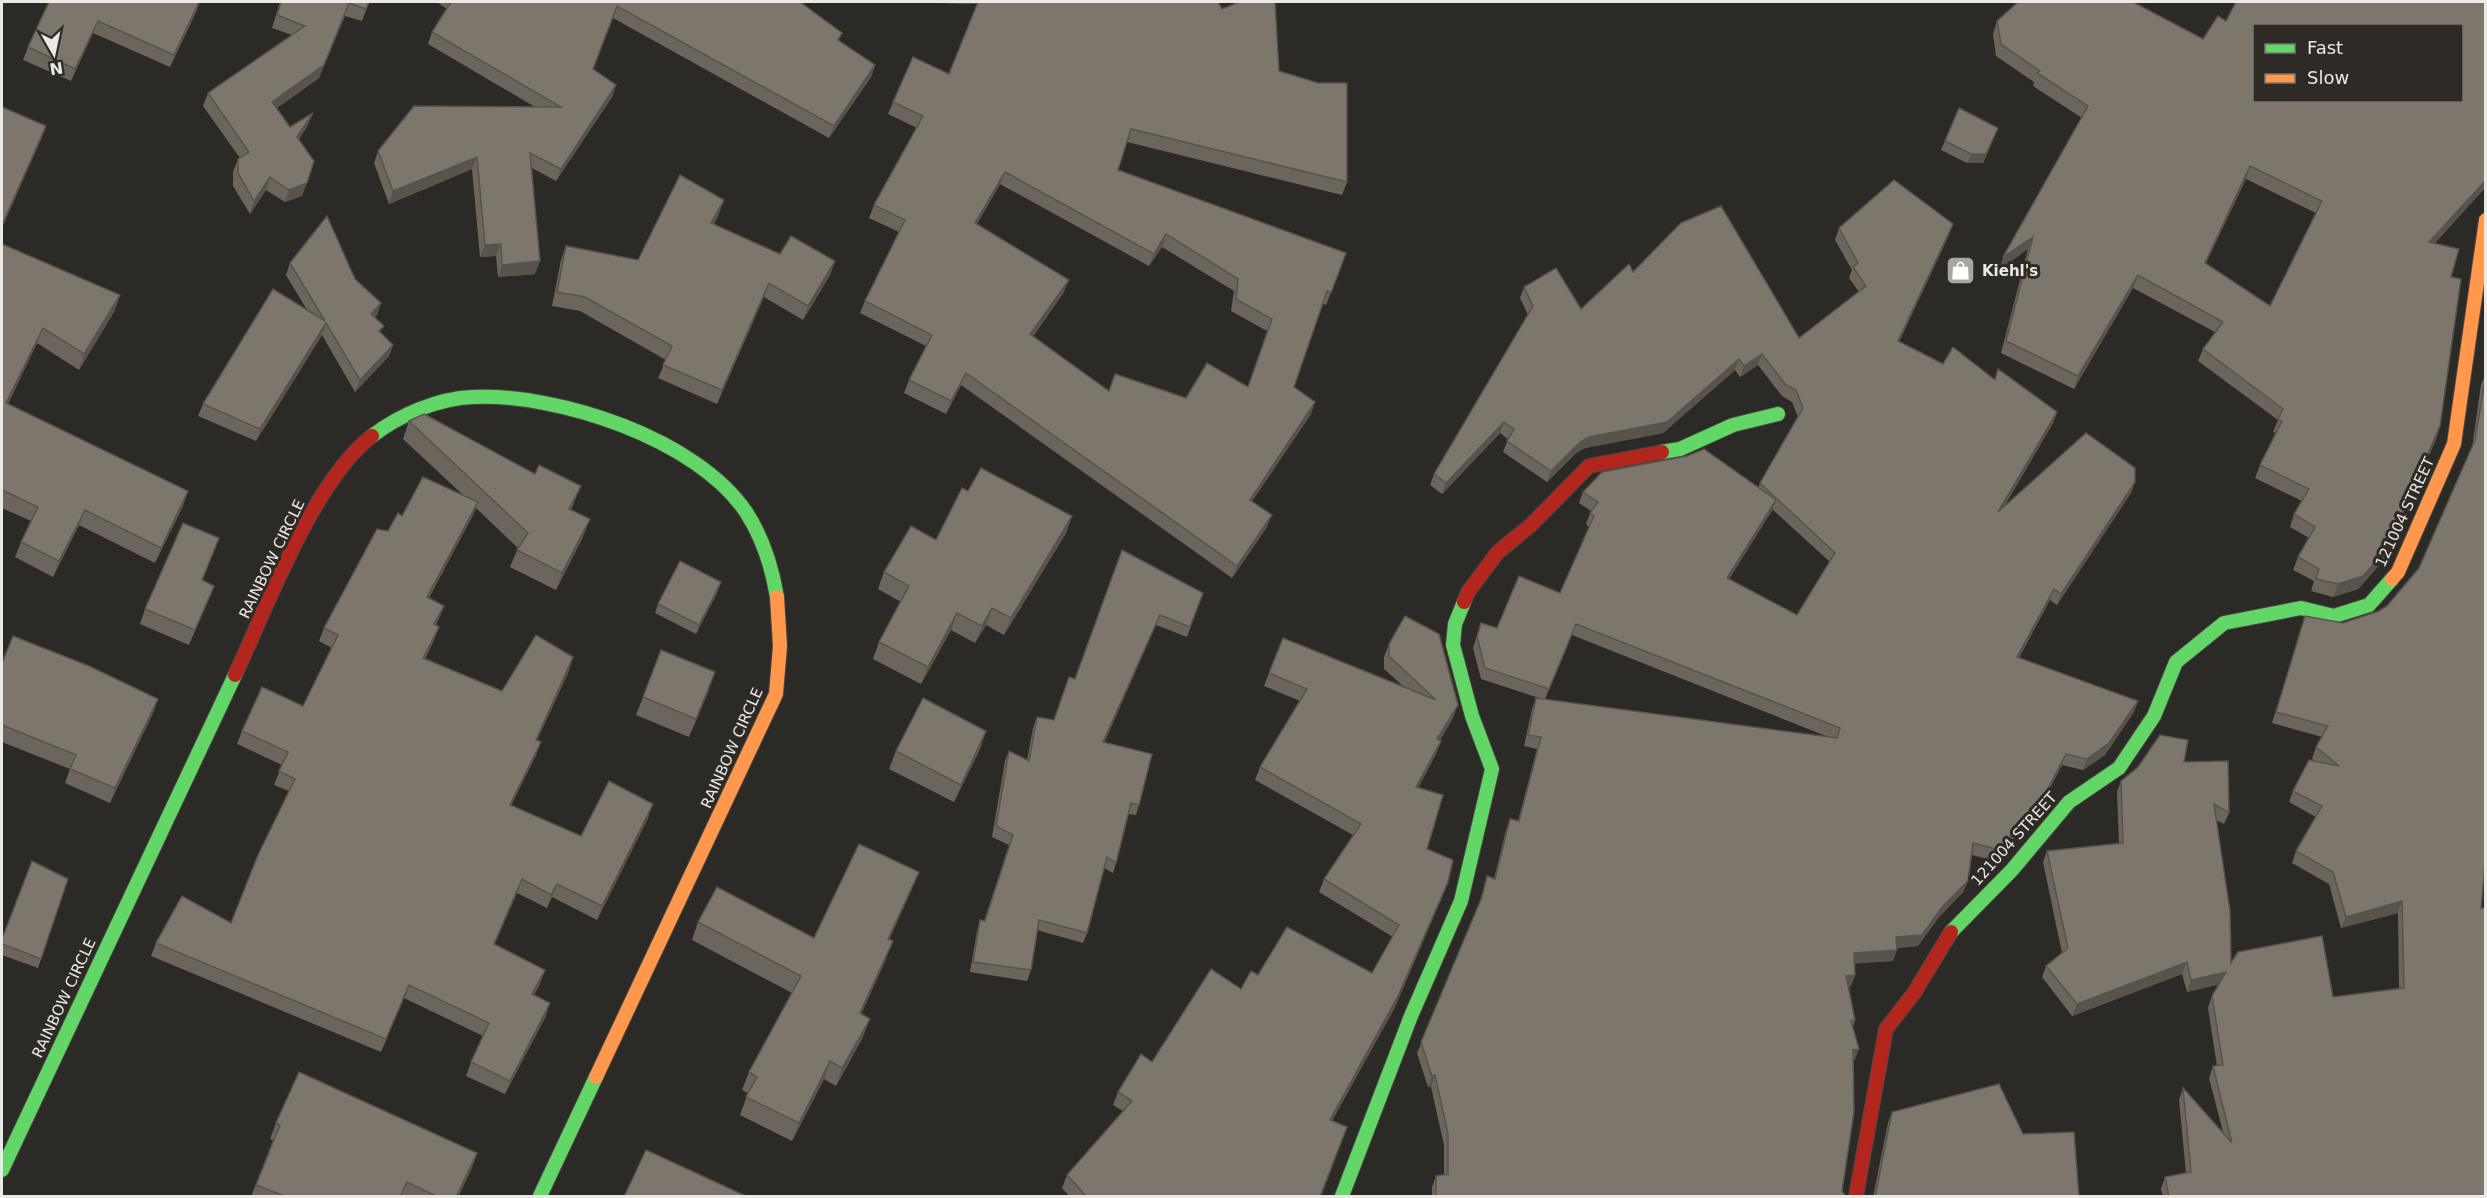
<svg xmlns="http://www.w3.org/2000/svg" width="2487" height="1198" viewBox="0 0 2487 1198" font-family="'DejaVu Sans',sans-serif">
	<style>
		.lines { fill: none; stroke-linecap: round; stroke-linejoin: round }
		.fast-casing { stroke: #474643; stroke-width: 16 }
		.slow-casing { stroke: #474643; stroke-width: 16 }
		.jam-casing { stroke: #474643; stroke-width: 16 }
		.fast { stroke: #63d668; stroke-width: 14 }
		.slow { stroke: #ff974d; stroke-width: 14 }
		.jam { stroke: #b3261e; stroke-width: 14 }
		.wall { fill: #6c655d; fill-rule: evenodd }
		.shaded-wall { fill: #58534c }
		.building { fill: #7d766c; stroke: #58534c; stroke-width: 1.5; fill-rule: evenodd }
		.labels { text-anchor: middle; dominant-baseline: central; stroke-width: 6; stroke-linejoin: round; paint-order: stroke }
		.poi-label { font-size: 15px; font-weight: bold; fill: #ebe9e5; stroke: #2e2a25; text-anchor: start }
		.street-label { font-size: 15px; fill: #ebe9e5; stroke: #2e2a25 }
	</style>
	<rect width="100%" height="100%" fill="#2c2a27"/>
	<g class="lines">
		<defs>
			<g id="fast">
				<path d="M372,436c27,-21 67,-38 101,-39 85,-4 224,42 273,115 17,26 26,55 31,85"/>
				<polyline points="1662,452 1680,449 1733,425 1778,414"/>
				<polyline points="1951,932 2012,870 2069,802 2119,768 2154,716 2176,662 2224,623 2301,608 2334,616 2369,605 2392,579"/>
				<polyline points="2,1170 235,675"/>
				<polyline points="540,1196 596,1077"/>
				<polyline points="1342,1196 1411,1016 1461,901 1492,769 1472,716 1453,645 1455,624 1464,602"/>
			</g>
			<g id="slow">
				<polyline points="2392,579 2398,572 2454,444 2486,220"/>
				<polyline points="596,1077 776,694 780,646 777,597"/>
			</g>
			<g id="jam">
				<polyline points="1464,602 1468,592 1498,552 1531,525 1589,466 1662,452"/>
				<path d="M235,675c32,-68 78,-194 137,-239"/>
				<polyline points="1856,1196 1886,1029 1914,993 1951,932"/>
			</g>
		</defs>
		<use href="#fast" class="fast-casing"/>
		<use href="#slow" class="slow-casing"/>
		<use href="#jam" class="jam-casing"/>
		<use href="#fast" class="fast"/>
		<use href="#slow" class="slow"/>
		<use href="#jam" class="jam"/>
	</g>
	<g class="wall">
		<polygon points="49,2 197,10 170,67 93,33 71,81 23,60 28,47"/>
		<polygon points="280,2 369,2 362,21 345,16 319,78 277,108 290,127 308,125 299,139 302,196 285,202 266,190 250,214 233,186 233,172 238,159 240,158 203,106 208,93 292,35 272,28"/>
		<polygon points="437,2 800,2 839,41 875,65 871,77 829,138 613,18 593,69 616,85 612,97 556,181 532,168 535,274 498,277 496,256 480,257 472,169 389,204 374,163 378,151 535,107 428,44 432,32 447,9"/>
		<path d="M903,2h315l4,7 57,62 68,111 -5,13 -215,-53 -9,28 228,83 -20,52 -3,-1 -29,83 17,27 -59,87 15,26 -35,51 -271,-193 -15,29 -42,-21 5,-13 17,-34 -66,-33 5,-12 34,-69 -30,-14 5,-13 43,-77 -29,-14 5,-12 56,-28 28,-70zM1000,184l149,82 13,-19 72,44 -3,20 36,20 -19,56 -62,11 -77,-7 -76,-55 31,-44 -87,-68z"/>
		<path d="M2486,2v188h-3l-48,53 16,34 -11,149 -4,13 -54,123 -24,27 -25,8 -22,-6 3,-10 -21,-11 5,-13 11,-19 -19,-11 4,-13 8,-13 -47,-23 5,-13 16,-32 -3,-1 5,-12 -80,-59 5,-12 12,-17 -82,-44 -59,101 -73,-36 27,-104 -29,21 83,-152 -49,-32 1,-4 -38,-26 -3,-22 4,-13 206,18 23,-18zM2246,179l70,34 -46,93 -64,-43z"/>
		<polygon points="1998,128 1983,163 1967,163 1941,150 1945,141"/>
		<polygon points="719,214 714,224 780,254 835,261 830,275 803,320 764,297 717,404 658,378 666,360 580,311 552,306 561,260 566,246 638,260"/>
		<path d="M1839,228l110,7 -50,107 44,22 52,16 3,-11 59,43 -4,11 -49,84 131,-25 -4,11 -74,112 -7,-5 -31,58 119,43 -4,11 -29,43 -22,15 -21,-5 -22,42 -45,54 -23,-6 -4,26 -5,11 -24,25 -21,29 -21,2 -4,13 -39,2 1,12 -4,11 -2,1 6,33 -2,7 2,33h-2l-11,131 4,6h-414v-10l4,-11 8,-1v-30l-13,-58h-3l-11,-34 62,-149 8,-28 7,3 12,-49 4,-11 8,2 19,-72 -13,-3 8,-37 4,-11 6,1 -61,-20 -8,-31 8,-25 16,5 63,-35 29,-66 -3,-3 5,-13 -12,-8 4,-11 175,-4 2,-5 38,-66 -6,-15 -10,-6 -24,-31 -18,12 -5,-7 -72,63 -78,15 -9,5 -29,29 -44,-30 5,-13 -8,-6 -58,61 -12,-9 4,-11 94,-159 -8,-17 4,-11 57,22 52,-37 166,66 60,-46 -10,-14 3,-8 -17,-30zM1772,509l58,53 -33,53 -68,-36zM1572,635l259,103 -286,-39z"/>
		<polygon points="2,244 115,310 79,370 37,343 8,404 183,506 155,563 79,525 53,577 15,557 21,542 31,521 2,508"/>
		<polygon points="290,263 355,279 381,303 377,315 375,317 381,333 393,345 389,356 355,392 322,335 256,441 198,416 203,404 307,310 286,275"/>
		<polygon points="2486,373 2481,908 2486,1197 2163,1197 2161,1189 2165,1177 2186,1173 2179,1100 2183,1088 2223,1132 2209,1078 2213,1066 2217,1066 2208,1008 2212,996 2219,984 2187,992 2182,974 2072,1016 2042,977 2046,966 2062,953 2043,862 2047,851 2119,844 2117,792 2121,781 2184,762 2229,813 2224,824 2216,820 2231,963 2333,997 2399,988 2398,913 2341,928 2329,884 2292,863 2296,851 2316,817 2289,802 2293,791 2315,761 2312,759 2316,747 2322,737 2272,723 2305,616 2343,623 2379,611 2387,606 2419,568 2472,448 2481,385"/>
		<polygon points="409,421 574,503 571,510 583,537 556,590 510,567 518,548 476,508 473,515 429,598 444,606 436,625 439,627 434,640 425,659 502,691 569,671 537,740 541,742 536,755 511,805 581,836 648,818 597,920 552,897 547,908 517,893 494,945 540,984 534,995 546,1016 505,1094 466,1076 471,1062 483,1036 404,998 381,1052 151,956 156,943 231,923 289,791 274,785 282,765 237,744 242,731 303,706 332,648 319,641 324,628 388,531 402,516 462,494 403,439"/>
		<polygon points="968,491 1072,516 1066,533 1004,635 986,625 975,643 951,630 921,684 873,659 879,642 901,602 878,589 884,572 936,540"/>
		<polygon points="219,538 202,581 214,586 189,645 140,624 145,609"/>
		<polygon points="1122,550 1203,593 1187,637 1156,625 1104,742 1139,805 1136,815 1128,814 1116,863 1113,873 1104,868 1087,933 1083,943 1037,930 1031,970 1027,981 970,972 977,931 980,920 984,921 1009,845 992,837 1005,761 1009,751 1027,760 1033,728 1037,717 1053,720 1075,679"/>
		<polygon points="718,591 696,634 655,613 658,604"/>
		<polygon points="1283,638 1403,686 1384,669 1384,657 1389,644 1453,718 1440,740 1441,741 1436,754 1418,787 1427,849 1448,882 1443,895 1394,1009 1332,1121 1347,1127 1321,1197 1070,1197 1062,1188 1067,1175 1123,1111 1113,1105 1118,1092 1152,1062 1258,975 1372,973 1393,937 1319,892 1324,879 1353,835 1255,780 1260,767 1300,701 1264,686"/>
		<polygon points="2,663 158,699 153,713 110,803 65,783 70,769 2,742"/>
		<polygon points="709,690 689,737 636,715 643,697"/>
		<polygon points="986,731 980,749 954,802 889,769 896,751"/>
		<polygon points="68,879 38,968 2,955 2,939"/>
		<polygon points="912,889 889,940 886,959 861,1014 863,1037 836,1086 824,1079 792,1141 740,1115 748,1093 742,1090 749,1072 792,993 692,940 698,922 814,938"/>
		<polygon points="1892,1112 2023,1134 2079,1197 1873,1197 1888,1123"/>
		<polygon points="276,1123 477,1153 471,1170 458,1197 251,1197 273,1140 270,1139"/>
	</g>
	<g class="shaded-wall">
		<polygon points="200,2 197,10 170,67 174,55"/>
		<polygon points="903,2 978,2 977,4"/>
		<polygon points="349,3 319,78 268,114 272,102"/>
		<polygon points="98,21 93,33 71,81 75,69"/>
		<polygon points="875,65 871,77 829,138 834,126"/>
		<polygon points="616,85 612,97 556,181 561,169"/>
		<polygon points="313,113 308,125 292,149 297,137"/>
		<polygon points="46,126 40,142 2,228 2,225"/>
		<polygon points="1998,128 1983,163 1967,163 1971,154"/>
		<polygon points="477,157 472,169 389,204 393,191"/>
		<polygon points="2250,166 2246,179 2200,275 2205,263"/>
		<polygon points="1005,172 1000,184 970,236 975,223"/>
		<polygon points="270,177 266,190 250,214 254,201"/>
		<polygon points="2486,180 2486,190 2483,190 2424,255 2429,242"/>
		<polygon points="307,183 302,196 285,202 289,190"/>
		<polygon points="724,200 719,214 706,237 711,223"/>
		<polygon points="1953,224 1949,235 1894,352 1898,341"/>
		<polygon points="1166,234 1162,247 1149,266 1154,254"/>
		<polygon points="2033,237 2028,249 1999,270 2003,257"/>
		<polygon points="501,244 496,256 480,257 485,245"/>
		<polygon points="540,261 535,274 498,277 502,265"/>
		<polygon points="835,261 830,275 803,320 808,306"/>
		<polygon points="2138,275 2133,288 2074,389 2078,376"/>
		<polygon points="1069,280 1064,292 1026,347 1030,334"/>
		<polygon points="769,283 764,297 717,404 722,390"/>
		<polygon points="120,295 115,310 79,370 84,354"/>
		<polygon points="381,303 377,315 367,326 371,314"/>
		<polygon points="326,323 322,335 256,441 260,429"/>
		<polygon points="43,328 37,343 2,417 6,403"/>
		<polygon points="393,345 389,356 355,392 360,380"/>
		<polygon points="1762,354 1758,365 1740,377 1744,366"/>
		<polygon points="1739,359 1735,370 1663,433 1585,448 1576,453 1547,482 1551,471 1580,442"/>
		<polygon points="966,373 961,385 946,414 951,401"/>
		<polygon points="1315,402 1311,414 1245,512 1250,500"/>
		<polygon points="2057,412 2053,423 1994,523 1998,512"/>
		<polygon points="1504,422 1500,433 1442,494 1446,483"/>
		<polygon points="2440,426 2436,439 2382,562 2358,589 2333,597 2338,584"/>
		<polygon points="2135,482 2131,493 2057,605 2061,594"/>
		<polygon points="581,486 574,503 563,527 569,509"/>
		<polygon points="188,491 183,506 155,563 161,548"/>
		<polygon points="1776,500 1772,511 1723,589 1727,578"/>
		<polygon points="478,502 473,515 422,610 427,597"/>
		<polygon points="85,510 79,525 53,577 59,561"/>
		<polygon points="1272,515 1267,527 1232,578 1237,566"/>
		<polygon points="1072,516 1066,533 1004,635 1011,618"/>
		<polygon points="590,519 583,537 556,590 562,573"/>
		<polygon points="721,582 718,591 696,634 699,625"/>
		<polygon points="2054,589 2050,600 2013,668 2017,657"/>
		<polygon points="444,606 439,619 429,637 434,624"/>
		<polygon points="992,608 986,625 975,643 982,626"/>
		<polygon points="957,613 951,630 921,684 928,667"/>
		<polygon points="1160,615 1156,625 1100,753 1103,742"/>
		<polygon points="439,627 434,640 418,671 423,658"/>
		<polygon points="573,657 569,671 531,753 536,740"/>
		<polygon points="715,672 709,690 689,737 696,719"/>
		<polygon points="158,699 153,713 110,803 115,788"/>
		<polygon points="2138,701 2134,712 2105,755 2083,770 2087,759"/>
		<polygon points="1458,705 1453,718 1433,752 1437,739"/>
		<polygon points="986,731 980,749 954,802 961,785"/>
		<polygon points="1441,741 1436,754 1412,800 1416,787"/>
		<polygon points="541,742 536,755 505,818 510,805"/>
		<polygon points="2066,754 2062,765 2040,807 1995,861 1999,850"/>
		<polygon points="653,804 648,818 597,920 602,906"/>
		<polygon points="919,872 912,889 881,957 888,939"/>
		<polygon points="522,879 517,893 489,958 494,944"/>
		<polygon points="1968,881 1963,892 1939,917 1918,946 1892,948 1896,937 1943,906"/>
		<polygon points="1448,882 1443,895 1394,1009 1325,1133 1330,1120"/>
		<polygon points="557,884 552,897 547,908 551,895"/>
		<polygon points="2402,901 2398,913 2341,928 2346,917"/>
		<polygon points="893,941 886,959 854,1030 860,1013"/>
		<polygon points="1897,950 1893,961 1850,964 1854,953"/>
		<polygon points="2187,962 2182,974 2072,1016 2077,1004"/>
		<polygon points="545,970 540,984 527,1007 532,994"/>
		<polygon points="2226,972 2222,984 2187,992 2191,980"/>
		<polygon points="1855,975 1851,986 1842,987 1846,976"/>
		<polygon points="409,985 404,998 381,1052 386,1039"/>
		<polygon points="550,1003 546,1016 505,1094 510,1081"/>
		<polygon points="870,1019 863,1037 836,1086 842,1068"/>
		<polygon points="1859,1049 1855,1060 1849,1061 1853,1050"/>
		<polygon points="830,1061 824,1079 792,1141 799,1123"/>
		<polygon points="1435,1075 1431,1087 1428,1087 1432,1076"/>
		<polygon points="477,1153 471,1170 458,1197 456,1197"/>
	</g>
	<g class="building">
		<polygon points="49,2 199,2 174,55 98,21 75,69 28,47"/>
		<polygon points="281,2 369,2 366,9 349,3 324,65 272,102 290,127 313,113 297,137 314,161 307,183 289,190 270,177 254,201 238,173 238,159 249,152 208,93 305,26 277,15"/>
		<polygon points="451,2 800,2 842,33 838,40 875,65 834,126 617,6 593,69 616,85 561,169 530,153 540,261 502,265 501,244 485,245 477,157 393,191 378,151 414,106 561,107 432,32"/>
		<path d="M978,2h240l4,7 17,-7h36l4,69 39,12h29v99l-216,-53 -13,41 228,83 -15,40 -4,-2 -33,96 21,15 -65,98 22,15 -35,51 -271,-193 -15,28 -42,-21 23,-45 -67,-34 40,-81 -31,-15 49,-89 -30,-14 20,-45 36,17zM1005,172l149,82 12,-20 72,45 -2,20 36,20 -24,68 -41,-24 -21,35 -71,-24 -6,17 -79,-57 39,-54 -94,-57z"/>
		<path d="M2018,2h115l70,37 15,-23 8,5 10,-19h250v178l-57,62 30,7 -8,28 10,2 -21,147 -53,123 -24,27 -25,8 -22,-5 3,-10 -21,-12 17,-30 -21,-13 15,-25 -49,-24 22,-44 -4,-2 5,-10 -80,-60 20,-27 -85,-47 -60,101 -72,-35 27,-104 -30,20 85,-151 -51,-33 3,-2 -39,-27 -4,-23zM2254,26h208v74h-208zM2250,166l72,35 -52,105 -65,-43z"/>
		<polygon points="2,107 46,126 2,225"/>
		<polygon points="1959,108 1998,128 1986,154 1971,154 1945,141"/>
		<polygon points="680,175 724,200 711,223 780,254 791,236 835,261 808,306 769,283 722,390 663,365 672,346 585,297 557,292 566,246 638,260"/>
		<polygon points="1894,180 1953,224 1898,341 1943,364 1953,347 1995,380 1998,369 2057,412 1998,512 2086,433 2135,468 2135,482 2061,594 2054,589 2017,657 2138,701 2109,743 2087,759 2066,754 2044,796 1999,850 1973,843 1968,881 1943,906 1922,935 1896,937 1897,950 1854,953 1855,975 1846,976 1855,1020 1851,1021 1859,1049 1853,1050 1854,1112 1842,1191 1846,1197 1436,1197 1436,1176 1448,1174 1448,1134 1435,1075 1432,1076 1421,1042 1482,897 1487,876 1495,879 1510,819 1519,821 1541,737 1528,735 1536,698 1837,738 1840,728 1576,624 1549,689 1485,668 1477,637 1481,623 1497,628 1519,576 1560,593 1594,516 1590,513 1598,502 1583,492 1602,472 1687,456 1704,449 1776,500 1727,578 1797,615 1835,553 1760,483 1803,408 1796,390 1786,385 1762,354 1744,366 1739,359 1667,422 1589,437 1580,442 1551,471 1507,441 1514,429 1504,422 1446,483 1434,474 1533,306 1524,287 1556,268 1581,309 1629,264 1633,272 1681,223 1721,206 1799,338 1866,286 1853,267 1858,263 1839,228"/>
		<polygon points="327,216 355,279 381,303 371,314 384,326 379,331 393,345 360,380 326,323 260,429 203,404 273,289 325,321 290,263"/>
		<polygon points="2,244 120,295 84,354 43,328 6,403 188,491 161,548 85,510 59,561 21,542 38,507 2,490"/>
		<polygon points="2486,374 2486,853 2481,908 2486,908 2486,1197 2169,1197 2165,1177 2191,1172 2183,1088 2232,1143 2213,1066 2223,1065 2212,996 2226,972 2191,980 2187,962 2077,1004 2046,966 2068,948 2047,851 2123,843 2121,781 2138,767 2160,735 2188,740 2184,762 2228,761 2229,813 2214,804 2230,911 2231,963 2238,952 2322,936 2333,997 2404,988 2402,901 2346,917 2333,872 2296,851 2322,806 2293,791 2309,760 2339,766 2316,747 2328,726 2276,712 2305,616 2343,623 2379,611 2387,606 2419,568 2475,440"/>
		<polygon points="424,414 535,474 539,465 581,486 569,509 590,519 562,573 517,550 528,533 409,421"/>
		<polygon points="981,468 1072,516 1011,618 992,608 982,626 957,613 928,667 879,642 909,586 884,572 911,526 936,540 962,488 968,491"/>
		<polygon points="423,477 478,502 427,597 444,606 434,624 439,627 423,658 502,691 536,635 573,657 536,740 541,742 510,805 581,836 609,781 653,804 602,906 557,884 551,895 522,879 494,944 545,970 532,994 550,1003 510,1081 471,1062 489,1023 409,985 386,1039 156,943 182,896 231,923 258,855 295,779 279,771 288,752 242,731 262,687 303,706 338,635 324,628 377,529 388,531 398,513 402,516"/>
		<polygon points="183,523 219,538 202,580 214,586 195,630 145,609"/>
		<polygon points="1122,550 1203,593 1190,627 1160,615 1103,742 1152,754 1139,805 1131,803 1116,863 1107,857 1087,933 1039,920 1031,970 973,962 980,920 985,921 1013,835 996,826 1009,751 1029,761 1037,717 1054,720 1069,677 1075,679"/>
		<polygon points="680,561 721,582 699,625 658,604"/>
		<polygon points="1405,616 1439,634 1458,705 1437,739 1441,741 1416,787 1443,795 1427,849 1453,860 1448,882 1398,996 1330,1120 1347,1127 1321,1194 1320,1197 1087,1197 1067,1175 1132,1101 1118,1092 1141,1054 1152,1062 1211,969 1241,989 1251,971 1258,975 1287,927 1372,973 1399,925 1324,879 1361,824 1260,767 1307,689 1269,673 1283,638 1436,700 1389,656 1389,644"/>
		<polygon points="13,636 89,666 158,699 115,788 70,769 76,755 2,725 2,663"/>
		<polygon points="661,650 715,672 696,719 643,697"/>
		<polygon points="923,698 986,731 961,785 896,751"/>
		<polygon points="859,844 919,872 888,939 893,941 860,1013 870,1019 842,1068 830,1061 799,1123 746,1097 757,1077 749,1072 801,976 698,922 717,887 814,938"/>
		<polygon points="32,861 68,879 41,959 2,944 2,939"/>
		<polygon points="299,1072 477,1153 456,1197 438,1197 407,1182 400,1197 287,1197 256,1185 280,1125 276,1123"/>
		<polygon points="1999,1084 2023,1134 2074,1132 2079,1197 1875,1197 1892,1112"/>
		<polygon points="646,1150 748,1197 624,1197"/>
	</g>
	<defs>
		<symbol id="shop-square" viewBox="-11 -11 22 22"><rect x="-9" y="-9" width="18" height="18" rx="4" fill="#a8a6a2" stroke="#2e2a25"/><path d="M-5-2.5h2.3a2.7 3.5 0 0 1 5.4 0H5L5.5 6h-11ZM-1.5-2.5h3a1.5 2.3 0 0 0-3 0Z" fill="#fff"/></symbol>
	</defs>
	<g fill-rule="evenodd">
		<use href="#shop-square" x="1944" y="254" width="33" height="33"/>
	</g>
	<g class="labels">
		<g class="poi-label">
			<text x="1982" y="271">Kiehl's</text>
		</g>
		<g class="street-label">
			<text transform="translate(2405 512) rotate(-65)">121004 STREET</text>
			<text transform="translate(272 559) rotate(-64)">RAINBOW CIRCLE</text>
			<text transform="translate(732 748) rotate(-66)">RAINBOW CIRCLE</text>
			<text transform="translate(2014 839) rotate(-48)">121004 STREET</text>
			<text transform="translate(64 998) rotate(-65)">RAINBOW CIRCLE</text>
		</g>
	</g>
	<rect width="2487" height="1198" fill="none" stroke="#ebe9e5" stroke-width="6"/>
	<rect x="2253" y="24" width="210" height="78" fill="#2e2a25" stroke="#7a7672" stroke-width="1.5"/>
	<rect x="2265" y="44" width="30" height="9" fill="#63d668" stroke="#7a7672" stroke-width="1.5"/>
	<text x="2307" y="54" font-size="18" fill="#ebe9e5">Fast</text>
	<rect x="2265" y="74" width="30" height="9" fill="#ff974d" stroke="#7a7672" stroke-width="1.5"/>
	<text x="2307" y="84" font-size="18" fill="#ebe9e5">Slow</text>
	<g transform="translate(54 54) rotate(171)" stroke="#2e2a25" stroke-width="4.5" paint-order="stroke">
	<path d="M0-4.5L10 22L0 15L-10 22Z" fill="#ebe9e5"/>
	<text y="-9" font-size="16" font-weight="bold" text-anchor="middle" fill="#ebe9e5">N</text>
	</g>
</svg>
